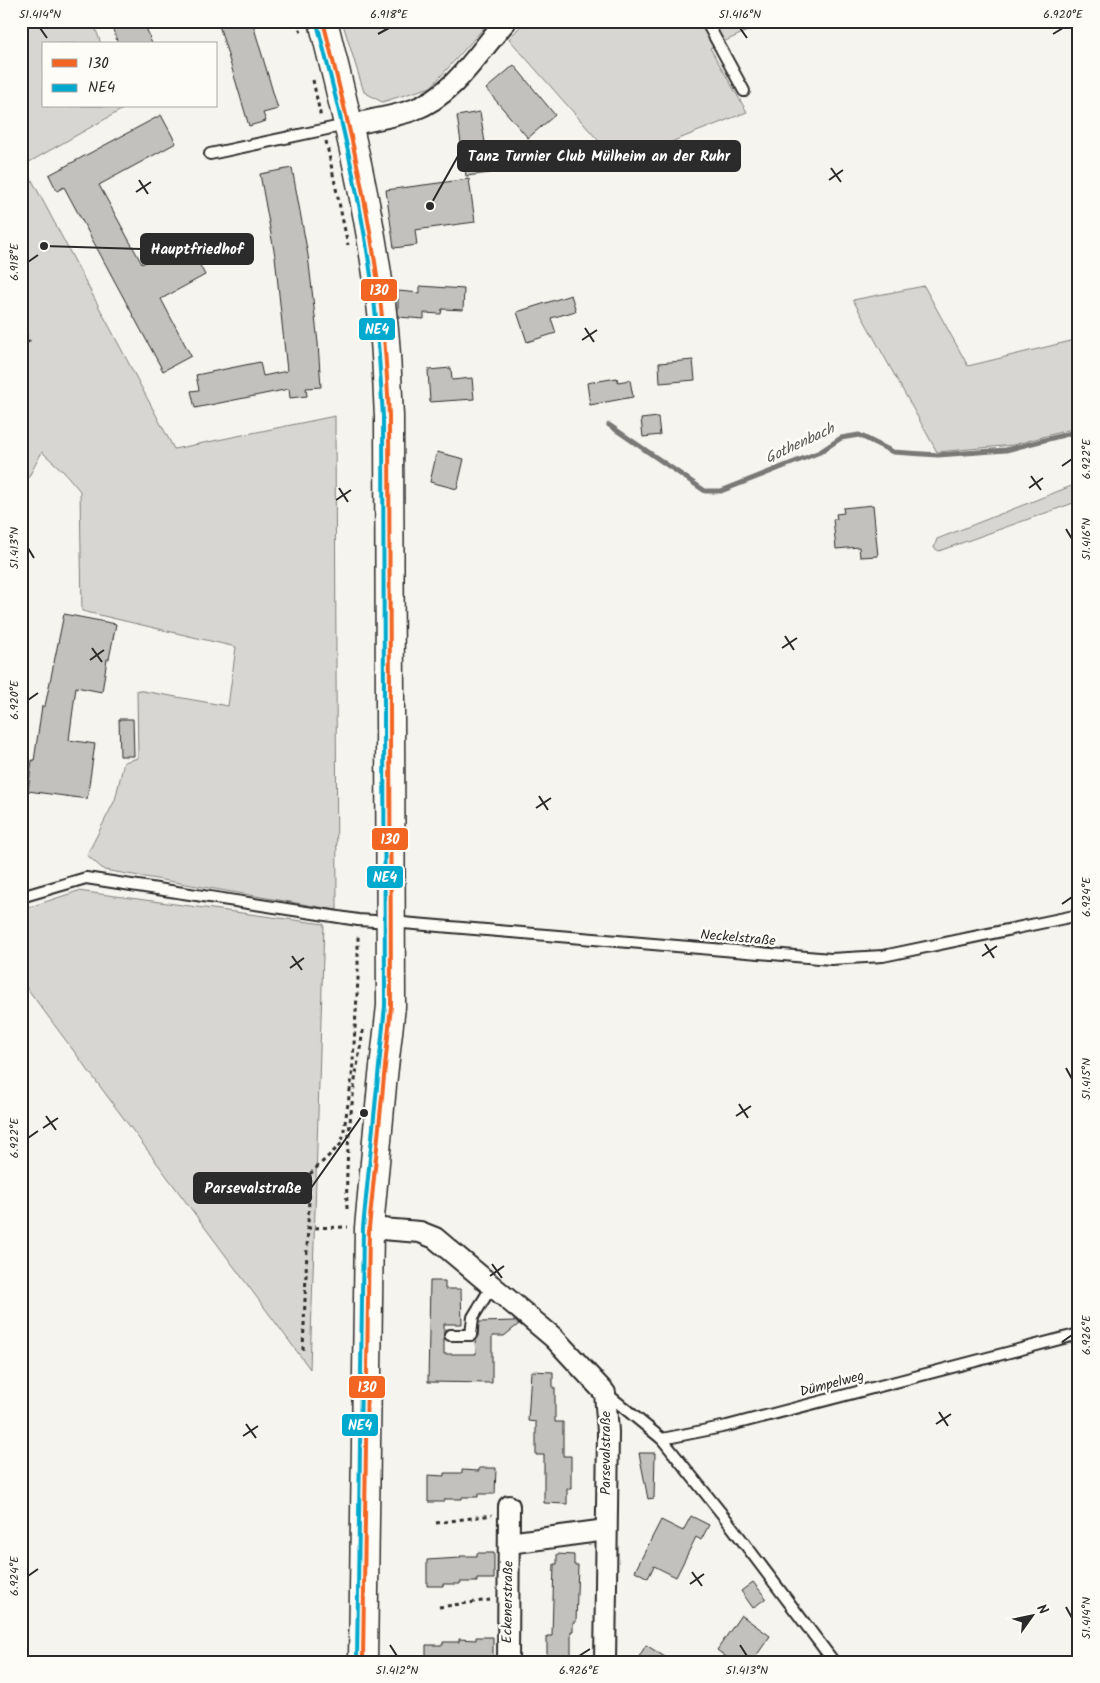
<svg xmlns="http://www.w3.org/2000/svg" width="1100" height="1683" viewBox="0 0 1100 1683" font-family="Kalam,sans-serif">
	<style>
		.green { fill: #d7d6d2; stroke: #81807e }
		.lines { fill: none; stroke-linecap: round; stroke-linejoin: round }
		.stream { stroke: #797877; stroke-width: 5 }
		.building { fill: #c2c1be; stroke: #2b2b2b }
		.lane-casing { stroke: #2b2b2b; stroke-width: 14 }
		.street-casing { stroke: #2b2b2b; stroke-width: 24 }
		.secondary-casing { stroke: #2b2b2b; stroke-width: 31 }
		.path { stroke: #2b2b2b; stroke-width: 3; stroke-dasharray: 4 4; stroke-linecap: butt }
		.lane { stroke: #fdfcf7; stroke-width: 10 }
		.street { stroke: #fdfcf7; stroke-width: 20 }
		.secondary { stroke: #fdfcf7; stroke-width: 28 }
		.bus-1-casing { stroke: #fdfcf7; stroke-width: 8 }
		.bus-2-casing { stroke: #fdfcf7; stroke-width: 8 }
		.bus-1 { stroke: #f26522; stroke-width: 4 }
		.bus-2 { stroke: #00a9ce; stroke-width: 4 }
		.ticks { fill: none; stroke: #2b2b2b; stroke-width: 2 }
		.labels { text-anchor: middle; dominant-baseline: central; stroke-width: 5; stroke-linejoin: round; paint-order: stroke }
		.street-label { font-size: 14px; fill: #2b2b2b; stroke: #fdfcf7 }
		.water-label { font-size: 15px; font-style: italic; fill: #585857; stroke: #fdfcf7 }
		.leader { fill: none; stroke: #2b2b2b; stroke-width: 2 }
		.callout-dot { fill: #2b2b2b; stroke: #fdfcf7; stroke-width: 2 }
		.callout { fill: #2b2b2b; stroke: #2b2b2b; stroke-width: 2 }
		.callout-label { font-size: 15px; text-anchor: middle; font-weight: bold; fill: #fff }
		.line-badge { stroke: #fdfcf7; stroke-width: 2 }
		.badge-label { font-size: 14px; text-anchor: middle; font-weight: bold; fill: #fff }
		.neatline { fill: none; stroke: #2b2b2b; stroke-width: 2 }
		.ticks-label { font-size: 12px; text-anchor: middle; fill: #2b2b2b }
	</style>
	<rect width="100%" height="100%" fill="#f5f4ef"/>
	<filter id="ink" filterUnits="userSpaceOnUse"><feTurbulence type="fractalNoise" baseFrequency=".02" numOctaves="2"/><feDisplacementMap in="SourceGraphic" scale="10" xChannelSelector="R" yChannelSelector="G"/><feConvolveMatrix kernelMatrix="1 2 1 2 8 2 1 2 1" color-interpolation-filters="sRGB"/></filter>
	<g filter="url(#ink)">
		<g class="green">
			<polygon points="21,21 93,21 101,44 44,44 44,106 122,106 123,109 24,165 174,449 335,416 337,910 104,870 87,855 115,800 124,762 138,758 137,690 228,706 236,647 82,611 80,491 64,472 42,452 27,480 21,501"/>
			<polygon points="342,21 490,21 431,87 382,102 364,92"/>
			<polygon points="525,21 769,21 710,48 747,112 618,163 509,39"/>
			<polygon points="924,286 968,366 1079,339 1079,427 1013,445 937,452 853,300"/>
			<polygon points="1079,483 1079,501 939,551 934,548 937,539"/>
			<polygon points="78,891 324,924 310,1369 21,980 21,910"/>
		</g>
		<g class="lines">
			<polyline class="stream" points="609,425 705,491 721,491 820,452 841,438 859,435 893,452 938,455 1006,450 1079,431"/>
		</g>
		<g class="building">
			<polygon points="110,21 144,21 152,44 118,44"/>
			<polygon points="233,21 252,21 278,109 263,113 266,121 249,126 219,25"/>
			<polygon points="514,65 555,115 528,138 486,89"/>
			<polygon points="480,112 490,173 466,176 457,116"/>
			<polygon points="161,115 176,143 99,185 142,264 187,240 205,275 161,299 191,356 163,371 64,187 57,191 49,175"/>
			<polygon points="292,168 308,255 318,343 321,387 306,388 307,396 290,398 289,389 195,408 191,391 199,390 196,375 260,362 263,376 287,371 275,256 260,174"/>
			<polygon points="469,179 475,222 415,230 417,245 394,248 386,190"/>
			<polygon points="420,286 464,289 463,310 442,309 441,314 424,313 424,319 398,317 398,291 420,293"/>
			<polygon points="571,295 576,311 551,318 556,333 527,342 517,312"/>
			<polygon points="693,360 695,380 660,383 659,363"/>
			<polygon points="451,368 452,380 472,378 474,399 430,402 428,370"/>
			<polygon points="617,378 618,382 630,380 633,397 590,405 587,383"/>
			<polygon points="658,417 660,435 643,437 641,419"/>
			<polygon points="437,452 464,459 457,489 430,482"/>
			<polygon points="873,505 878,556 860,557 859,547 836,549 833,519 837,519 836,514 844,513 843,508"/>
			<polygon points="64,614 116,624 109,659 107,659 102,692 76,687 69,740 95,744 87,799 28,791 32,760 34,761 42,706 45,706"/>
			<polygon points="119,719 133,719 134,756 120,756"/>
			<polygon points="430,1281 445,1281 445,1289 461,1289 462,1324 444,1324 444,1354 476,1354 475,1340 478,1336 479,1322 515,1321 519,1324 504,1336 492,1336 492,1383 428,1382"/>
			<polygon points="531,1371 553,1372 553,1388 555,1388 555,1422 563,1422 563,1456 571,1456 571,1489 567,1489 567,1504 544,1503 544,1455 536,1455 536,1422 528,1421"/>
			<polygon points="639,1453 655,1453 654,1498 648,1499"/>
			<polygon points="479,1468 496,1468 495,1494 478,1494 478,1497 462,1497 462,1499 445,1499 444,1502 428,1502 428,1475 445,1476 445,1473 462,1473 462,1470 479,1471"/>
			<polygon points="691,1516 709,1525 701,1540 696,1537 676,1577 654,1566 648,1578 635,1571 661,1520 683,1531"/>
			<polygon points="477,1553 494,1553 494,1579 477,1579 477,1582 460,1582 460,1584 443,1584 443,1586 427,1586 427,1560 460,1558 460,1556 477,1556"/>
			<polygon points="557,1554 574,1555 574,1565 578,1565 576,1622 573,1622 573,1631 571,1631 571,1662 547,1662 547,1636 552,1636 554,1564 557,1564"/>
			<polygon points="753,1582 766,1598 753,1608 741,1591"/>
			<polygon points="741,1615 770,1636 752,1662 733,1662 717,1650"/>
			<polygon points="476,1637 493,1637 493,1662 426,1662 426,1645 443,1645 443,1642 459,1642 459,1639 476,1640"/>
			<polygon points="646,1645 673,1662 636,1662"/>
		</g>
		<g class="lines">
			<defs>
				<g id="lane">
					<polyline points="706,21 744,91"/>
					<polyline points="210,154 346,125"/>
					<polyline points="21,897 86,878 358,920 391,922 831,959 883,956 1079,915"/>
					<polyline points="450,1335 471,1335 473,1317 492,1286"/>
					<polyline points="606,1393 662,1439 726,1519 834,1662"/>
					<polyline points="662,1439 727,1426 1079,1334"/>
				</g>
				<g id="street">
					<path d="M349,125c21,-5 44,-8 64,-15 41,-15 65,-57 93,-89"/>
					<polyline points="369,1228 420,1232 435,1238 554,1338 605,1393 608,1432 605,1662"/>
					<polyline points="509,1543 606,1530"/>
					<polyline points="508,1662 509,1506"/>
				</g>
				<path id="secondary" d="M323,21c25,99 49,198 60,300 4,31 4,63 6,95l2,590 -9,79 -13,143 -6,434"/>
			</defs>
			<use href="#lane" class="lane-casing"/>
			<use href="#street" class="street-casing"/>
			<use href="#secondary" class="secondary-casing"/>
			<g class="path">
				<polyline points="297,21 301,33"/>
				<polyline points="313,80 321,118"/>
				<polyline points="326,141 348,245"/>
				<polyline points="21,326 29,341 21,345"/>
				<path d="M347,1209c-2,-61 6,-124 17,-183"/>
				<polyline points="307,1228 348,1227"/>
				<polyline points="303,1350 310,1174 342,1143 352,1077 358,979 358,933"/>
				<polyline points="436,1523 492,1515"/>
				<polyline points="439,1607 490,1600"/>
			</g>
			<use href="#lane" class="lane"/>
			<use href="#street" class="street"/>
			<use href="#secondary" class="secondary"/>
			<defs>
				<path id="bus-1" d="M323,21c22,87 43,173 55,262 6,44 9,88 11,133l2,590 -22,222 -6,434"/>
				<path id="bus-2" d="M317,23c22,86 43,172 55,260 6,45 8,89 11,133l2,590 -22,222 -6,434"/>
			</defs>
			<use href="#bus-1" class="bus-1-casing"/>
			<use href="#bus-2" class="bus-2-casing"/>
			<use href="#bus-1" class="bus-1"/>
			<use href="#bus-2" class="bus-2"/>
		</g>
	</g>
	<path class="ticks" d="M40,28l7,10M740,28l7,10M378,34l11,-6M1053,34l10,-6M831,168l10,14M139,180l9,14M829,180l14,-10M136,192l15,-10M28,262l10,-7M585,328l9,14M582,340l15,-10M1062,466l10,-7M1031,476l10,14M339,488l9,14M1029,488l14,-10M336,500l15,-10M1066,529l6,10M28,548l6,10M785,636l9,14M92,648l10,14M782,648l15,-10M90,660l14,-10M28,700l10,-7M539,796l9,14M536,808l15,-10M1062,904l10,-7M985,944l9,14M292,956l10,14M982,956l15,-10M290,968l14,-10M1066,1068l6,11M739,1104l9,14M46,1116l10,14M736,1116l15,-10M43,1128l15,-10M28,1138l10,-7M492,1264l10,14M490,1276l14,-10M1062,1342l10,-7M939,1412l9,14M246,1424l10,14M936,1424l15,-10M243,1436l15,-10M692,1572l10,14M28,1576l10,-7M690,1584l14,-10M1066,1607l6,11M390,1645l7,11M740,1645l7,11M579,1656l11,-7"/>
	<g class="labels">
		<g class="street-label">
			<text transform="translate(738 938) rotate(5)">Neckelstraße</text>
			<text transform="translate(832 1384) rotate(-15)">Dümpelweg</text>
			<text transform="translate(606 1453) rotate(-90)">Parsevalstraße</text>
			<text transform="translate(508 1602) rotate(-89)">Eckenerstraße</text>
		</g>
		<g class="water-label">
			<text transform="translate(800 444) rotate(-25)">Gothenbach</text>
		</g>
	</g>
	<path class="leader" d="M430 206L458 156M44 246L141 249M364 1113L311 1188"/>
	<g class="callout-dot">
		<circle cx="430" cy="206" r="5"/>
		<circle cx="44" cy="246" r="5"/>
		<circle cx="364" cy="1113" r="5"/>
	</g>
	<g class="callout">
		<rect x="458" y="141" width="282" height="30" rx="5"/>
		<rect x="141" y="234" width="112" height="30" rx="5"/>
		<rect x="194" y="1173" width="117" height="30" rx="5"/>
	</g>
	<g class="callout-label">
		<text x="599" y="161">Tanz Turnier Club Mülheim an der Ruhr</text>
		<text x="197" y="254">Hauptfriedhof</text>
		<text x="253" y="1193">Parsevalstraße</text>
	</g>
	<g class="line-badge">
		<rect x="360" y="278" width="38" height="24" rx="5" fill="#f26522"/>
		<rect x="358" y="317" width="38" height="24" rx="5" fill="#00a9ce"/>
		<rect x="371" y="827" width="38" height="24" rx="5" fill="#f26522"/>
		<rect x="366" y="865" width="38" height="24" rx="5" fill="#00a9ce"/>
		<rect x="348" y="1375" width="38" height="24" rx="5" fill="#f26522"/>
		<rect x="341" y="1413" width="38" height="24" rx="5" fill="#00a9ce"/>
	</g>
	<g class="badge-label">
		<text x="379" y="295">130</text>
		<text x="377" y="334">NE4</text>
		<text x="390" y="844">130</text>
		<text x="385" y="882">NE4</text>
		<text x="367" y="1392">130</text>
		<text x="360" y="1430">NE4</text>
	</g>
	<rect width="1100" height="1683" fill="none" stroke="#fdfcf7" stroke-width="55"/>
	<rect x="42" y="42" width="175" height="65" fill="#fdfcf7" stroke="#a9a8a5"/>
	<rect x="52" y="59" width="25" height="8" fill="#f26522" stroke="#a9a8a5"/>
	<text x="88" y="68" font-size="15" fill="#2b2b2b">130</text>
	<rect x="52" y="84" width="25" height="8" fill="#00a9ce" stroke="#a9a8a5"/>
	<text x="88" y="92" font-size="15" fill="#2b2b2b">NE4</text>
	<g transform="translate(1032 1616) rotate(57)" stroke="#fdfcf7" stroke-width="4" paint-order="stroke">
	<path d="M0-4L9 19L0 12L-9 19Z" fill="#2b2b2b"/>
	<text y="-8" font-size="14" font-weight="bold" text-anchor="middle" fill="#2b2b2b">N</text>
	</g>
	<rect x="28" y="28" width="1044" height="1628" class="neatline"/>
	<g class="ticks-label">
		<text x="40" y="18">51.414°N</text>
		<text x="389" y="18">6.918°E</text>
		<text x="740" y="18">51.416°N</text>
		<text x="1063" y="18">6.920°E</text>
		<text transform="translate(14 262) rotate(-90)" y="4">6.918°E</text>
		<text transform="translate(1086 459) rotate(-90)" y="4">6.922°E</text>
		<text transform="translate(1086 539) rotate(-90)" y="4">51.416°N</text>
		<text transform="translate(14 548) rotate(-90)" y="4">51.413°N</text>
		<text transform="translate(14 700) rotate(-90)" y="4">6.920°E</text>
		<text transform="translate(1086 897) rotate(-90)" y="4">6.924°E</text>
		<text transform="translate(1086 1079) rotate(-90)" y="4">51.415°N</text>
		<text transform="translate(14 1138) rotate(-90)" y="4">6.922°E</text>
		<text transform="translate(1086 1335) rotate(-90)" y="4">6.926°E</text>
		<text transform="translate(14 1576) rotate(-90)" y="4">6.924°E</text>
		<text transform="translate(1086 1618) rotate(-90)" y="4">51.414°N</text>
		<text x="397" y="1674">51.412°N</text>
		<text x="579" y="1674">6.926°E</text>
		<text x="747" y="1674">51.413°N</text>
	</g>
</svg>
